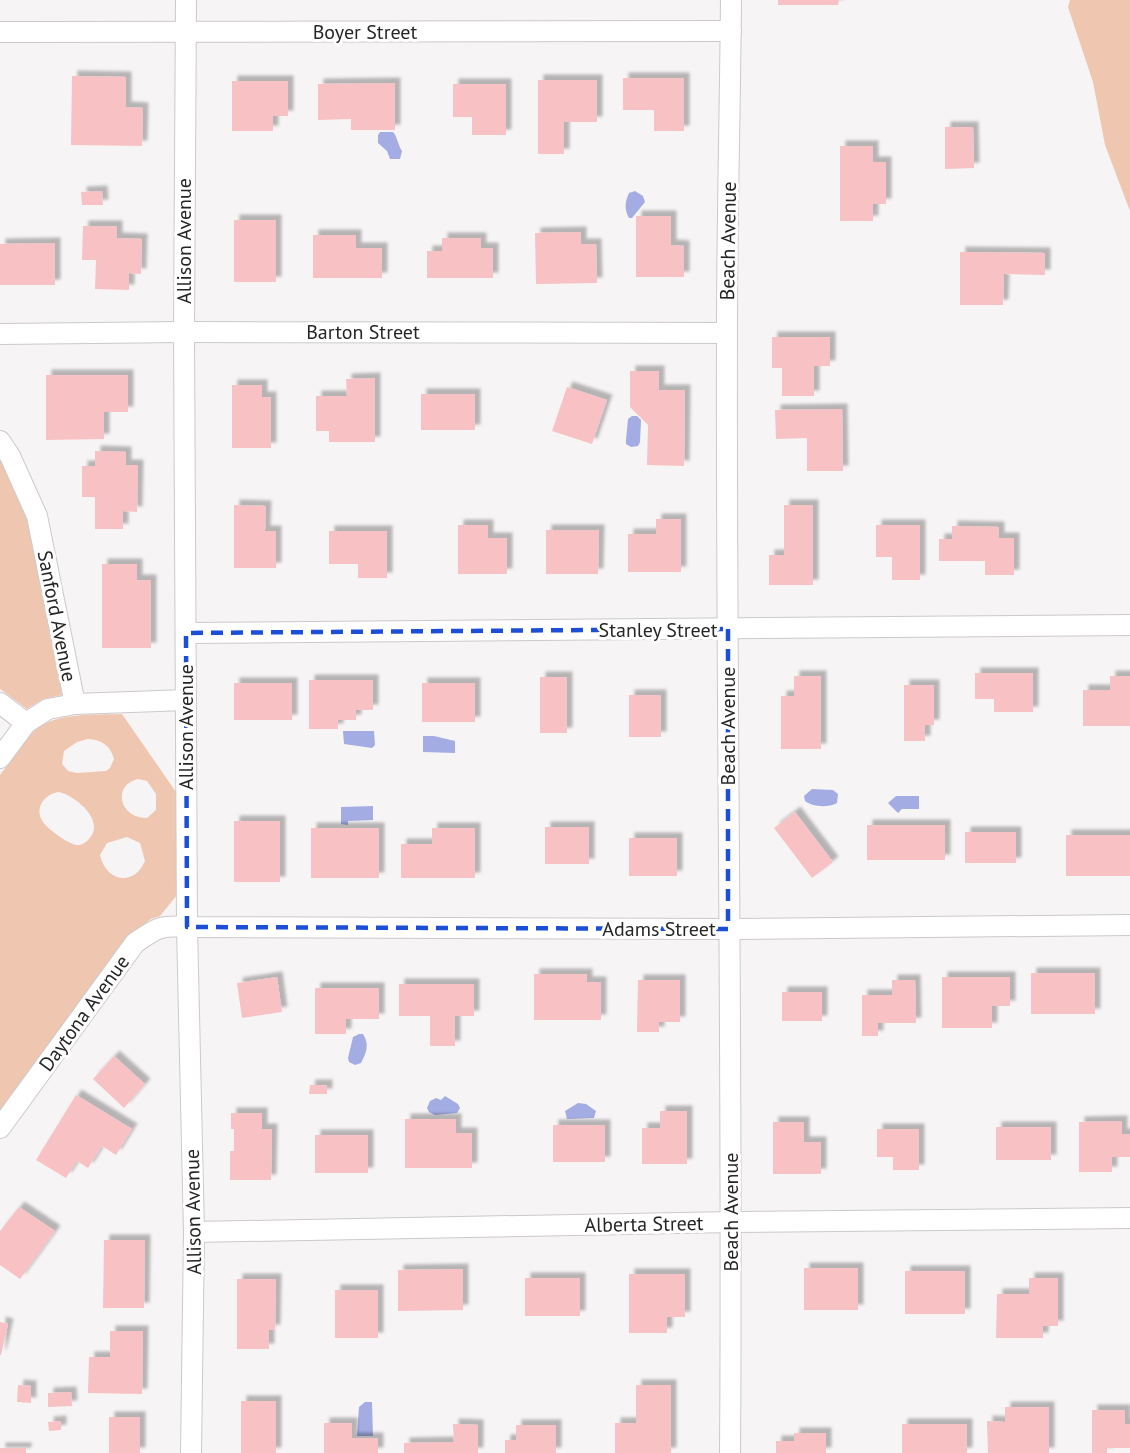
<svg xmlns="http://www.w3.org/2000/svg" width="1130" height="1453" viewBox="0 0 1130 1453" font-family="'PT Sans',sans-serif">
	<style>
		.green { fill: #efc6b0; fill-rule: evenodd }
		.water { fill: #a3ade4 }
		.building { fill: #f8c1c3; filter: url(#shadow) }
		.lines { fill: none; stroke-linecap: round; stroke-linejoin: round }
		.minor-casing { stroke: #ccc9cb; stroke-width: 22 }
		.minor { stroke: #fff; stroke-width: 20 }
		.marked { fill: none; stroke: #1d4ed8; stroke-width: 4.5; stroke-dasharray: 12 8; stroke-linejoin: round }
		.labels { text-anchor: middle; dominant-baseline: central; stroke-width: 6; stroke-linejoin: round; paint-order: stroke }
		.street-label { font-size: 20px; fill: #262525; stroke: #fff }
	</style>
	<defs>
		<filter id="shadow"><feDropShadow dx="5.5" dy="-5.5" stdDeviation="1.5" flood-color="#0004"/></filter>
	</defs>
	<rect width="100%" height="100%" fill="#f7f4f5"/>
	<g class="green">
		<polygon points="1070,0 1130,0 1130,211 1105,145 1093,82 1068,7"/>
		<polygon points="0,459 27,520 62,695 43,699 27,709 0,689"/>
		<path d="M122,714l54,78 1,103 -17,21 -9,3 -23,17 -128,174v-335c11,-14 22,-31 33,-43 18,-20 64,-17 89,-18zM88,739c14,1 22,6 26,20l-4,9 -4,3 -29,2 -9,-2 -6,-7 2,-13 13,-9zM138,779l9,2 9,13v16l-9,8c-28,0 -35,-33 -9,-39zM59,792c17,4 47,29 30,47 -4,4 -7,6 -12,6 -9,-1 -29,-16 -34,-23 -10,-14 3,-29 16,-30zM127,837l13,6 5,18c-11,26 -39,21 -45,-6l7,-12z"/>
	</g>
	<g class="water">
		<path d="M380,132h13c4,4 5,13 9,19l-2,8h-10l-3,-8 -9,-8v-8z"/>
		<path d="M635,191l8,5 2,6 -13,16h-3c-5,-9 -4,-16 0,-25z"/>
		<polygon points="632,416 637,416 641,420 640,442 638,446 631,447 626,444 626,440 628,419"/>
		<polygon points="343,731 374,731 375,745 372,748 344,744"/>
		<polygon points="423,736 434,736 455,741 455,753 423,752"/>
		<path d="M812,789l21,1 5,4 -1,9c-9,5 -24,4 -32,-2l-1,-5z"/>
		<polygon points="896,796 919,796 919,809 902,809 898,813 888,803"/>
		<polygon points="373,806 373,820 348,821 348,825 341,824 341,807"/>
		<path d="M359,1034h4c7,11 3,19 -2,29l-6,2 -6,-3 -1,-4 5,-21z"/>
		<polygon points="445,1096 458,1104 460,1108 457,1113 435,1115 429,1112 427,1108 430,1101 436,1098 441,1100"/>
		<polygon points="578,1103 586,1104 596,1111 594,1118 567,1119 565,1111"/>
		<polygon points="365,1402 372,1402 373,1436 357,1436 359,1407"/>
	</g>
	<g class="building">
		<polygon points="778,0 839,0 838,5 778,5"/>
		<polygon points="72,76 126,77 126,107 143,108 142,146 71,145"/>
		<polygon points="623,78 684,78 684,131 654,131 654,110 623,110"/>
		<polygon points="538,80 597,80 597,122 564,122 564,154 538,154"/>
		<polygon points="232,81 288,81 288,116 273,116 273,131 232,131"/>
		<polygon points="395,83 395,130 351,130 351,119 318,120 318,84"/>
		<polygon points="453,84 506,84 506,135 472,135 472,117 453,117"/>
		<polygon points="945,127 973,127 974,168 945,169"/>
		<polygon points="840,146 873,146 873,162 886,162 886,204 873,204 873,221 840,221"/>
		<polygon points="102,191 103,205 82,205 81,192"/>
		<polygon points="636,216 671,216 671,245 684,246 684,277 636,277"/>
		<rect x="234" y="220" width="42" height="62"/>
		<polygon points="83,226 117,226 117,238 142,239 141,274 129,273 129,290 95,289 96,260 82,260"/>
		<polygon points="581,232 581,244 596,244 597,283 536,284 535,233"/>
		<polygon points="313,235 356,235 356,248 382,248 382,278 313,278"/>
		<polygon points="442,238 481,238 481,248 493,248 493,278 427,278 427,251 442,251"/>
		<polygon points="55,243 55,285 0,285 0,244"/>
		<polygon points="960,252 1045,253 1045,275 1004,274 1003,305 960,305"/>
		<polygon points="772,337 830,337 830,366 814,366 814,396 782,396 782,368 772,368"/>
		<polygon points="630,371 659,371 659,390 685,390 684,466 647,465 648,425 630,407"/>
		<polygon points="46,375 128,375 128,412 104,412 104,439 46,440"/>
		<polygon points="375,378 375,442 329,442 329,431 316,431 316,396 347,396 346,379"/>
		<polygon points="232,385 262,385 262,397 271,397 271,448 232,448"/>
		<polygon points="567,387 607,400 592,444 552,431"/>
		<rect x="421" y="394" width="54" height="36"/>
		<polygon points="842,409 843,471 807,471 807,438 776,439 775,410"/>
		<polygon points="95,451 126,452 126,465 138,465 137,512 123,511 123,529 95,529 95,497 82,497 82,466 95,466"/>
		<polygon points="234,505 266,506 265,531 276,531 276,568 234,568"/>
		<polygon points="784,505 813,505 813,585 769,585 769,555 784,555"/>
		<polygon points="656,519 681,519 681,572 628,572 628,534 656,534"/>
		<polygon points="458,525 488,525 488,538 507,538 507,574 458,574"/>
		<polygon points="876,525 920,525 920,580 892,580 892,557 876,557"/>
		<polygon points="952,526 999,527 999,538 1014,538 1014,575 985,575 985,561 939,561 939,539 952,539"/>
		<polygon points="546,530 599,530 598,574 546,574"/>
		<polygon points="329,531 387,531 387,578 358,578 358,564 329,564"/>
		<polygon points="102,564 137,564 137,580 151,580 151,648 102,648"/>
		<polygon points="975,673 1033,673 1033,712 994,712 994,699 975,699"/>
		<polygon points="794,676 821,676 821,749 781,749 781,696 794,696"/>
		<polygon points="1110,676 1130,676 1130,726 1083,726 1083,690 1110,690"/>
		<rect x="540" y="677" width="27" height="56"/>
		<polygon points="309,680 373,680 373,710 356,710 356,720 338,720 338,729 309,729"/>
		<rect x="234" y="683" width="58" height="37"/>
		<rect x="422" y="683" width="53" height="39"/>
		<polygon points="904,685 934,685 934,725 925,725 925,741 904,741"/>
		<rect x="629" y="695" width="32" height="42"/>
		<polygon points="795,812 833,862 812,878 774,828"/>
		<rect x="234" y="821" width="46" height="61"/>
		<rect x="867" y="825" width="78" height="35"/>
		<rect x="545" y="827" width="44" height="37"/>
		<rect x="311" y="828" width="68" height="50"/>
		<polygon points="432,828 475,828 475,878 401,878 401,844 432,844"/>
		<rect x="965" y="832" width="51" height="31"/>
		<rect x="1066" y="835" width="64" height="41"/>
		<rect x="629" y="838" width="48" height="38"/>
		<rect x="1031" y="973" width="64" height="41"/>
		<polygon points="534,974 587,974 587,982 601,982 601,1020 534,1020"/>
		<polygon points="277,977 282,1012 242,1018 237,983"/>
		<polygon points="942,977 1010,977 1010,1006 992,1006 992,1028 942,1028"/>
		<polygon points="638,980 680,980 680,1022 659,1022 659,1032 637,1032"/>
		<polygon points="892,980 915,980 916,1023 878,1023 878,1036 862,1036 862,995 892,995"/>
		<polygon points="399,984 474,984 474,1016 455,1016 455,1046 430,1046 430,1016 399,1016"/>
		<polygon points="315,988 379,988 379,1019 346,1019 346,1034 315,1034"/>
		<rect x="782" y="992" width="40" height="29"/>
		<polygon points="114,1056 145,1084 124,1108 93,1079"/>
		<polygon points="310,1085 327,1085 327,1094 309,1094"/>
		<polygon points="76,1095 132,1129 116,1155 102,1146 88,1168 77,1161 66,1178 36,1160"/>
		<polygon points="660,1111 687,1111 687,1164 642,1164 642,1128 660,1128"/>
		<polygon points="231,1113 262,1113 262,1129 272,1129 271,1180 230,1180 230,1151 234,1151 234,1129 231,1129"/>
		<polygon points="405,1119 456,1119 456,1133 472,1133 472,1168 405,1168"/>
		<polygon points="1122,1121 1122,1134 1130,1134 1130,1157 1112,1157 1112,1172 1079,1172 1079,1122"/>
		<polygon points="773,1122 804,1122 804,1142 821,1142 821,1174 773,1174"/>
		<rect x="553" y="1125" width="52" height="37"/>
		<rect x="996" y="1127" width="55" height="33"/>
		<polygon points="877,1129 919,1129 919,1170 893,1170 893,1157 877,1157"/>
		<rect x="315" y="1135" width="53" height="38"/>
		<polygon points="19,1207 55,1231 20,1279 0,1265 0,1231"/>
		<polygon points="104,1240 145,1240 144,1308 103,1308"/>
		<rect x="804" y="1268" width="54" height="42"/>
		<polygon points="463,1269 463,1310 398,1311 398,1270"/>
		<rect x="905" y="1271" width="60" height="43"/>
		<polygon points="629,1274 685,1274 685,1317 667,1317 667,1333 629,1333"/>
		<rect x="525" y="1278" width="55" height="38"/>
		<polygon points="1029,1278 1058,1278 1058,1326 1043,1326 1043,1338 996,1338 997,1294 1029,1294"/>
		<polygon points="237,1279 276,1279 275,1330 269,1330 269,1349 237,1349"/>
		<rect x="335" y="1290" width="43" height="48"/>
		<polygon points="0,1322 8,1324 1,1355 0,1355"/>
		<polygon points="110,1331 143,1331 142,1394 88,1393 89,1357 110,1357"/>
		<polygon points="18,1385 31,1386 31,1403 17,1402"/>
		<polygon points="636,1385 671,1385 671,1453 615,1453 615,1423 636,1423"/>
		<polygon points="71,1392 72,1406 48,1407 48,1393"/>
		<rect x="241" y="1401" width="35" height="52"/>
		<polygon points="1005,1407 1049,1407 1049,1453 988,1453 987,1421 1005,1422"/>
		<polygon points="1092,1410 1125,1410 1125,1424 1130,1424 1130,1448 1107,1448 1107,1453 1092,1453"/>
		<rect x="109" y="1417" width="31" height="36"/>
		<polygon points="61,1421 61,1430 49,1431 48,1422"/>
		<polygon points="324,1423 352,1423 352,1438 378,1438 378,1453 324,1453"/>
		<polygon points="453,1424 478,1425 478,1453 404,1453 404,1443 454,1442"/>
		<rect x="902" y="1424" width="65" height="29"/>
		<polygon points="516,1425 556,1425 556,1453 505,1453 505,1440 516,1440"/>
		<polygon points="794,1433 826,1433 826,1453 776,1453 776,1441 794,1441"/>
		<rect x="0" y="1448" width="26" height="5"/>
	</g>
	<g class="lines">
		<defs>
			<g id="minor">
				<polyline points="186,0 184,332 187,927 194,1232 191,1453"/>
				<polyline points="0,32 731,31"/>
				<polyline points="0,334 184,332 727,333"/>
				<polyline points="0,441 10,456 37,516 75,704"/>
				<polyline points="186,633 1130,625"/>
				<polyline points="0,703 26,723"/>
				<polyline points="0,758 26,723 48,709 75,704 186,700"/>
				<path d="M0,1128l135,-185c22,-15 25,-18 52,-16l541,2 402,-4"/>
				<polyline points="194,1232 732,1222 1130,1218"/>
				<path d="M730,1453c3,-372 -4,-745 -3,-1117 0,-112 3,-224 4,-336"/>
			</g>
		</defs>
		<use href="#minor" class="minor-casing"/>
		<use href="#minor" class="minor"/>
	</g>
	<path class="marked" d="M728,629v300l-541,-2 -1,-294z"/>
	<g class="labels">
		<g class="street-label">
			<text x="365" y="32">Boyer Street</text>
			<text transform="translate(184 241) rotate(-90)">Allison Avenue</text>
			<text transform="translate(728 241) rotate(-89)">Beach Avenue</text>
			<text x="363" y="332">Barton Street</text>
			<text transform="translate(57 616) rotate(79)">Sanford Avenue</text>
			<text x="658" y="630">Stanley Street</text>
			<text transform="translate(728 726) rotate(-90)">Beach Avenue</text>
			<text transform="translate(186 727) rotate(-90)">Allison Avenue</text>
			<text x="659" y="929">Adams Street</text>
			<text transform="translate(84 1013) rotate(-54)">Daytona Avenue</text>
			<text transform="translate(193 1212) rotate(-91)">Allison Avenue</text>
			<text transform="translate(731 1212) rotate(-90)">Beach Avenue</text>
			<text transform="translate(644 1224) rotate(-1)">Alberta Street</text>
		</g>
	</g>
</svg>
